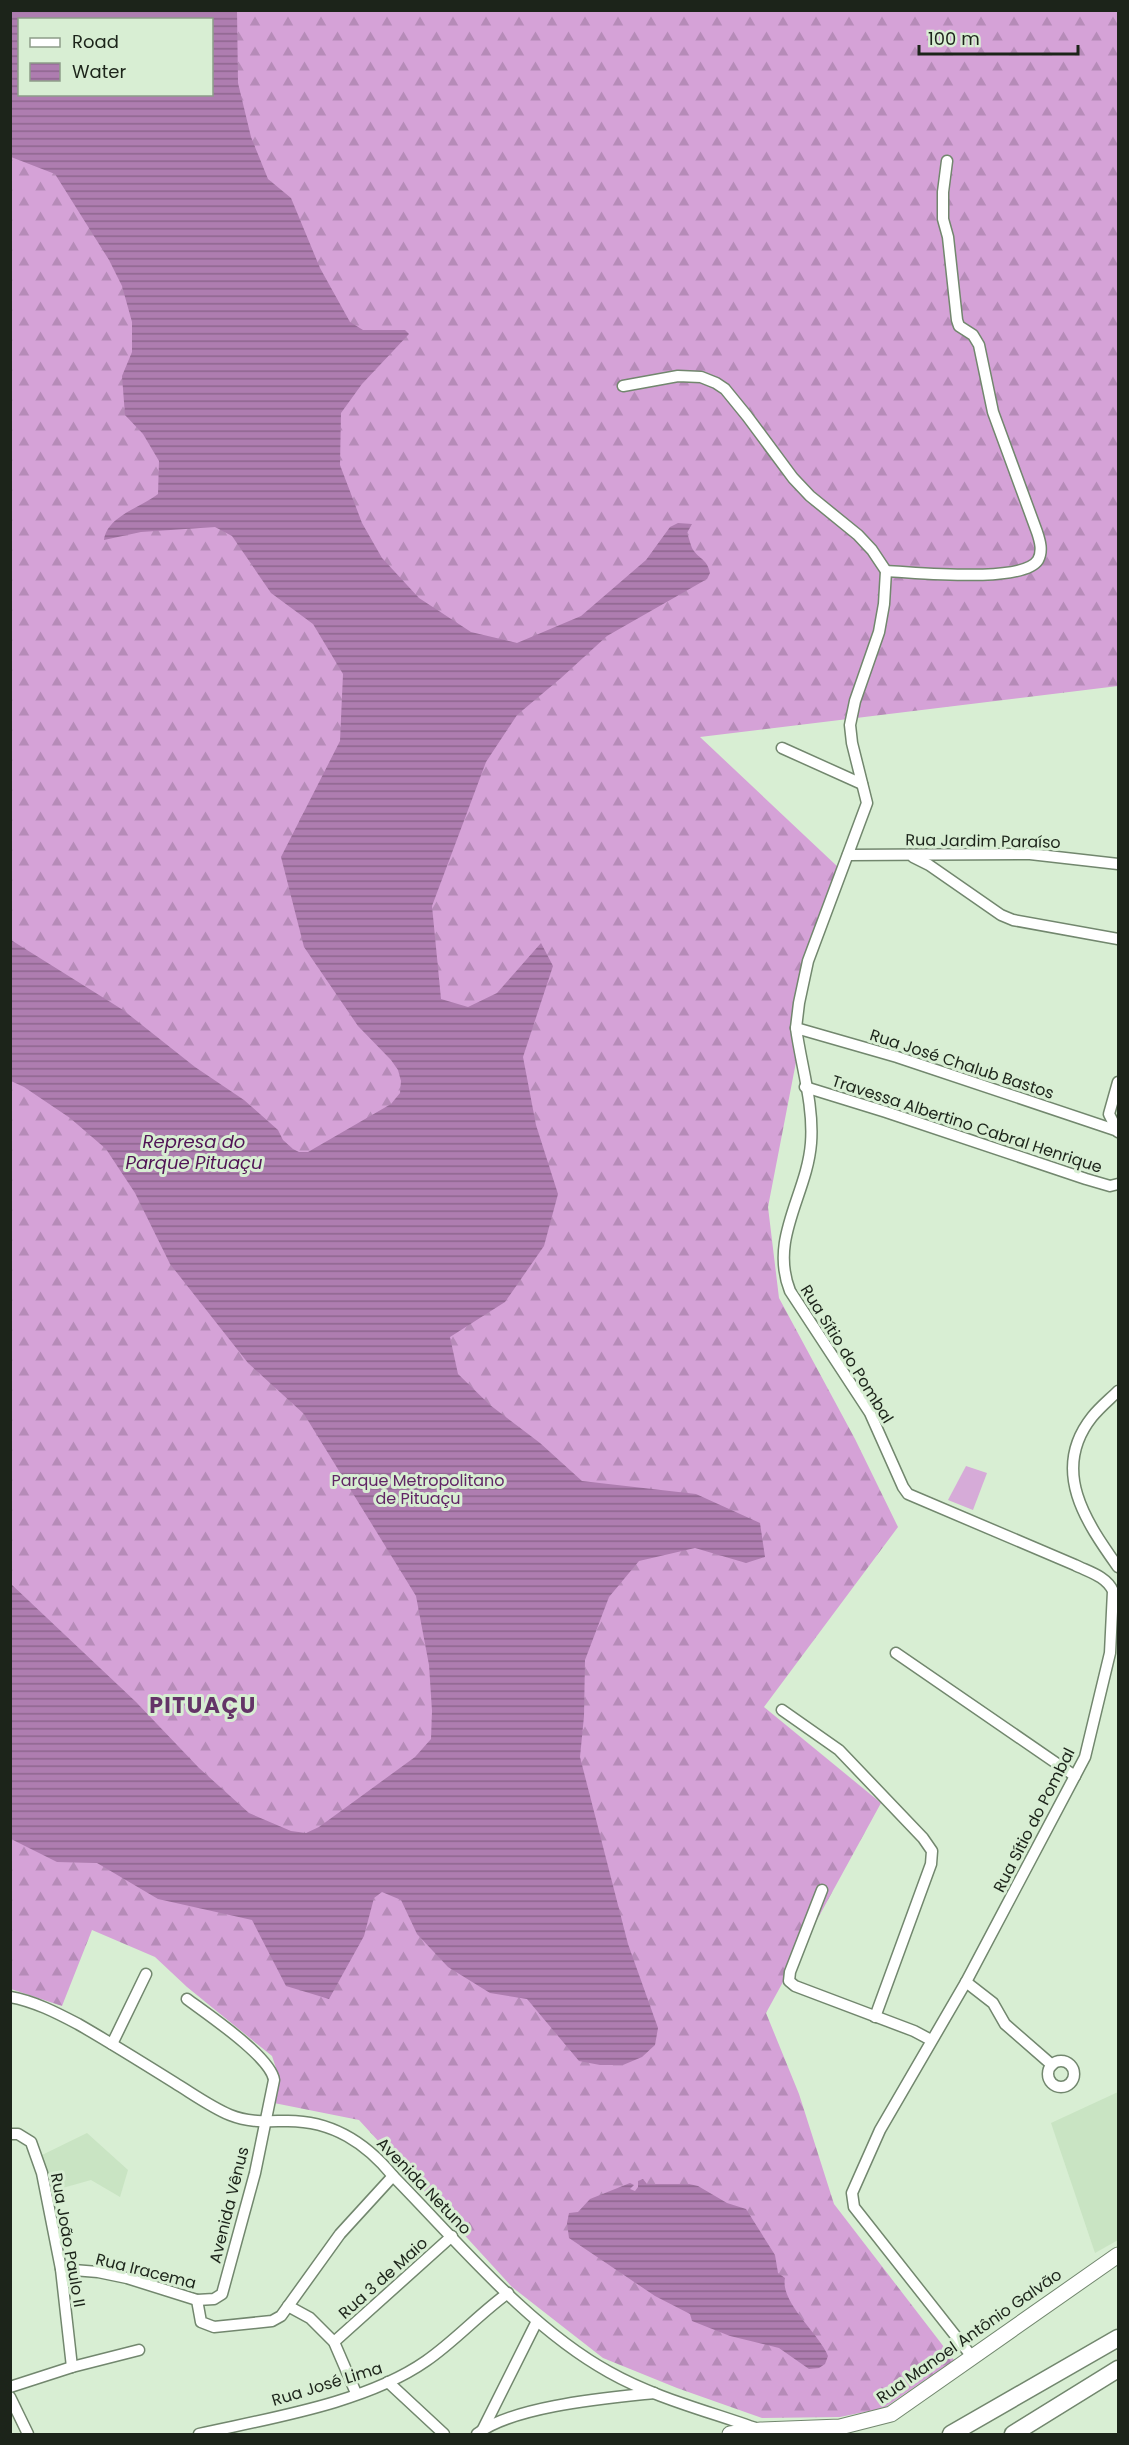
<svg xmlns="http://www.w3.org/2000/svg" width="1129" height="2445" viewBox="0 0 1129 2445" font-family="Poppins,sans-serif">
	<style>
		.built { fill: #c9e4c3 }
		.green { fill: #d6abd8 }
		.forest { fill: url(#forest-firs); fill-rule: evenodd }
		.water { fill: url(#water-rules); fill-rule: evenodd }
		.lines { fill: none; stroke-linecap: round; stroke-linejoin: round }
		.street-casing { stroke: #72876e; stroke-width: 13 }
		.secondary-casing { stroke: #72876e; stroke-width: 17 }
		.primary-casing { stroke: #72876e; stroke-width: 19 }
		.street { stroke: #fff; stroke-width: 10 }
		.secondary { stroke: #fff; stroke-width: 15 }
		.primary { stroke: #fff; stroke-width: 16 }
		.labels { text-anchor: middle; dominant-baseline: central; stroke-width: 6; stroke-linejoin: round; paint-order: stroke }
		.street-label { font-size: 16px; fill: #1c241a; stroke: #d8eed3 }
		.park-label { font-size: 16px; fill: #612565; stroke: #d8eed3 }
		.water-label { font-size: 18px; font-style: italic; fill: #511455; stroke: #d8eed3 }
		.district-label { font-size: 22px; font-weight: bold; letter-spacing: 1.5px; fill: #643467; stroke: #d8eed3 }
	</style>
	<defs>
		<pattern id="forest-firs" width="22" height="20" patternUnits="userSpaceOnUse" patternTransform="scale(1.5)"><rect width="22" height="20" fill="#d5a2d7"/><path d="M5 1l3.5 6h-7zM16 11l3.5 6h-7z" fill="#b68bb8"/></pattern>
		<pattern id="water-rules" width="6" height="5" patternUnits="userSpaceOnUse" patternTransform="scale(1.5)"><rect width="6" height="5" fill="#ae7db0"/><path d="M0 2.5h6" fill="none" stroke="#8d668e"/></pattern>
	</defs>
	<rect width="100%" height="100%" fill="#d8eed3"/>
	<g class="built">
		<polygon points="1118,2092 1118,2240 1095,2253 1051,2123"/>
		<polygon points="87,2133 128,2170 120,2197 91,2180 52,2191 42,2155"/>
	</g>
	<polygon class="green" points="966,1466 987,1473 973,1510 948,1500"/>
	<path class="forest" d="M11,11h1107v675l-418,51 139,131 -46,142 3,52 -28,145 11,91 76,141 43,88 -134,180 117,96 -115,210 33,81 35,110 120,156 -70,48 -44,9 -78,1 -85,-30 -74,-30 -91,-71 -153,-167 -90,-18 9,-28 -6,-18 -85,-69 -32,-30 -63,-27 -30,76 -51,-17zM20,20h192v74h-192z"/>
	<g class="water">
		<path d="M11,10l226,1 1,72 13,54 17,42 23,19 29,70 30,54 13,8h42l4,4 -47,50 -21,29 -1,52 22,58 20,35 37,40 52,34 46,11 64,-27 65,-56 24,-33 8,-4 14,1 -5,9c2,5 3,10 5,15 6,11 15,10 18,25l-3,6 -100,57 -46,42 -44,37 -31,47 -54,144 9,93 27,8 29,-14 44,-50 12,23 -30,91 13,68 22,69 -14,52 -39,56 -55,35 8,37 32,31 50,38 42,38 114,13 64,29 5,34 -19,6 -51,-15 -56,13 -30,36 -24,63 -1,56 -4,41 48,187 30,84 -3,17 -13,12 -19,8h-23l-21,-4 -52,-62 -37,-6 -42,-26 -31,-33 -16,-34 -19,-8 -8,6 -10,38 -35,63 -43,-13 -34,-66 -94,-21 -61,-36 -40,-1 -46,-23v-255l125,118 63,66 50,45 42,18 15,2 13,-6 96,-70 16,-18 1,-28 -3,-46 -13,-69 -112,-182 -56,-51 -78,-99 -35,-71 -29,-44 -36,-31 -46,-31 -13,-6v-141l112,70 72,57 49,33 34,30 5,10 10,9 6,3h9l83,-48 9,-11 1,-12 -3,-11 -7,-10 -33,-34 -54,-79 -23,-90 59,-116 3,-67 -30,-50 -42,-31 -39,-57 -17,-9 -74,5 -37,8c3,-24 38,-33 54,-46l1,-33 -16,-27 -18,-19 -3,-39 10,-24v-30l-10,-36 -13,-26 -54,-86 -44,-17zM20,20h192v74h-192z"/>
		<path d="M643,2179l4,5h42l9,2 29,17 19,6 29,46 3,18 7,5c-5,25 34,55 43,78l-3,8 -6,4 -10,1 -30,-21 -49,-12 -38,-15 -2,-7 -35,-18 -86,-58 -2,-15 2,-10 9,-1 12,-13 40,-16 4,2 -4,4 5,2 3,-4v-6z"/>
	</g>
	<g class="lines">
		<defs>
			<g id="street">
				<path d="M623,386l55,-10 23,1 15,6 9,6 22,27 46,62 17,18 48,39 14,15 14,21 -2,33 -5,28 -24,69 -5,24 2,18 15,60 -59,158 -9,42 -3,25c5,37 18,77 15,115 -4,52 -42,95 -21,148l80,122 33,74 5,7 167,71c14,7 31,11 38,26l-3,62 -25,104 -119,225 -86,148 -28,63 2,14 119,151"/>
				<path d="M886,571c29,1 137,13 152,-11 5,-9 2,-19 -1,-28l-44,-120 -14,-67 -6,-10 -14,-9 -2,-6 -9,-83 -5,-18v-27l4,-31"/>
				<polyline points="782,748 862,784"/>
				<polyline points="848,855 1030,854 1118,864"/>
				<polyline points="913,857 929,865 1001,915 1013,920 1118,939"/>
				<polyline points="796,1028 897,1057 1118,1131"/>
				<polyline points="805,1087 886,1112 1086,1179 1110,1186 1118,1184"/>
				<polyline points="1118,1132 1109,1114 1118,1082"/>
				<path d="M1118,1391c-8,8 -18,16 -26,26 -42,53 -6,105 26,150"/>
				<polyline points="896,1653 1075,1776"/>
				<polyline points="782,1710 839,1750 923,1838 932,1851 931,1864 875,2017"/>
				<polyline points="822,1890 790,1972 789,1981 795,1986 914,2031 931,2040"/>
				<polyline points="966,1982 993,2003 1005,2024 1052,2065"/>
				<path d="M10,1997c24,4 47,16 68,27 33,19 65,39 97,59 18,11 36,24 55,32 20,8 38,6 58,6 45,0 78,22 105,55 64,65 136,152 216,196 46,26 99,39 149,57"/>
				<polyline points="112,2044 146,1974"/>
				<circle cx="1061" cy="2074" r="13"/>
				<polyline points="10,2134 18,2134 31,2142 42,2173 61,2269 72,2367"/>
				<path d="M61,2269l37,3 29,6 70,22 17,-1 8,-5 33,-121 19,-93c-3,-23 -67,-66 -87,-81"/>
				<polyline points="197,2300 201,2322 214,2327 272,2321 281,2316 340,2234 393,2176"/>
				<polyline points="288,2306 310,2318 334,2342 356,2393"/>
				<polyline points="334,2342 452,2236"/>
				<polyline points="388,2382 444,2434"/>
				<polyline points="10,2387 72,2367 139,2350"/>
				<polyline points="10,2397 28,2434"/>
				<polyline points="482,2431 537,2321"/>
				<path d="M199,2434c71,-16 167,-31 227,-73 29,-20 53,-47 82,-68"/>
				<path d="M477,2434c36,-28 130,-36 177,-41"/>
			</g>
			<polyline id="secondary" points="730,2434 761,2430 840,2427 891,2414 1118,2255"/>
			<g id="primary">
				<polyline points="951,2434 1118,2338"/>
				<polyline points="1013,2434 1118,2369"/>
			</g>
		</defs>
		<use href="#street" class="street-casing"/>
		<use href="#secondary" class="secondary-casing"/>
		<use href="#primary" class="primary-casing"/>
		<use href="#street" class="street"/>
		<use href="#secondary" class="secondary"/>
		<use href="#primary" class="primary"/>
	</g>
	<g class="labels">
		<g class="street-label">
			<text transform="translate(983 841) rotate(1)">Rua Jardim Paraíso</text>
			<text transform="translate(962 1064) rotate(18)">Rua José Chalub Bastos</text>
			<text transform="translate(967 1124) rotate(18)">Travessa Albertino Cabral Henrique</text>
			<text transform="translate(847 1354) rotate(58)">Rua Sítio do Pombal</text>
			<text transform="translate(1034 1820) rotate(-63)">Rua Sítio do Pombal</text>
			<text transform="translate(424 2186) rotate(46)">Avenida Netuno</text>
			<text transform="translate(229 2205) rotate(-76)">Avenida Vênus</text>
			<text transform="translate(68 2240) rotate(80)">Rua João Paulo II</text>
			<text transform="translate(146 2271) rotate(14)">Rua Iracema</text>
			<text transform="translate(383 2278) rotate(-42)">Rua 3 de Maio</text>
			<text transform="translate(969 2336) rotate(-35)">Rua Manoel Antônio Galvão</text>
			<text transform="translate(327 2384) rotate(-17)">Rua José Lima</text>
		</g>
		<g class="park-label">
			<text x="418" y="1480">Parque Metropolitano<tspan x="418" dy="18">de Pituaçu</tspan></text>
		</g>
		<g class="water-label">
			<text x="194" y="1141">Represa do<tspan x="194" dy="21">Parque Pituaçu</tspan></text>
		</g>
		<g class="district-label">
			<text x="203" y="1705">PITUAÇU</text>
		</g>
	</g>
	<rect width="1129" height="2445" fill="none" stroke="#1c241a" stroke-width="24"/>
	<rect x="18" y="18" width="195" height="78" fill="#d8eed3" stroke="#8d9d89" stroke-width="1.5"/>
	<rect x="30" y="38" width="30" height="9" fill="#ffffff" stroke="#8d9d89" stroke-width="1.5"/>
	<text x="72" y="48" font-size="18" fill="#1c241a">Road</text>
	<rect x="30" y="63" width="30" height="18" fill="url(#water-rules)" stroke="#8d9d89" stroke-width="1.5"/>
	<text x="72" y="78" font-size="18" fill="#1c241a">Water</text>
	<path d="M919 45v9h159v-9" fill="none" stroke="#1c241a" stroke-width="3"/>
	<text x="928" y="45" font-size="18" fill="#1c241a" stroke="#d8eed3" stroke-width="4.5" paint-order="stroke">100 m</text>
</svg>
